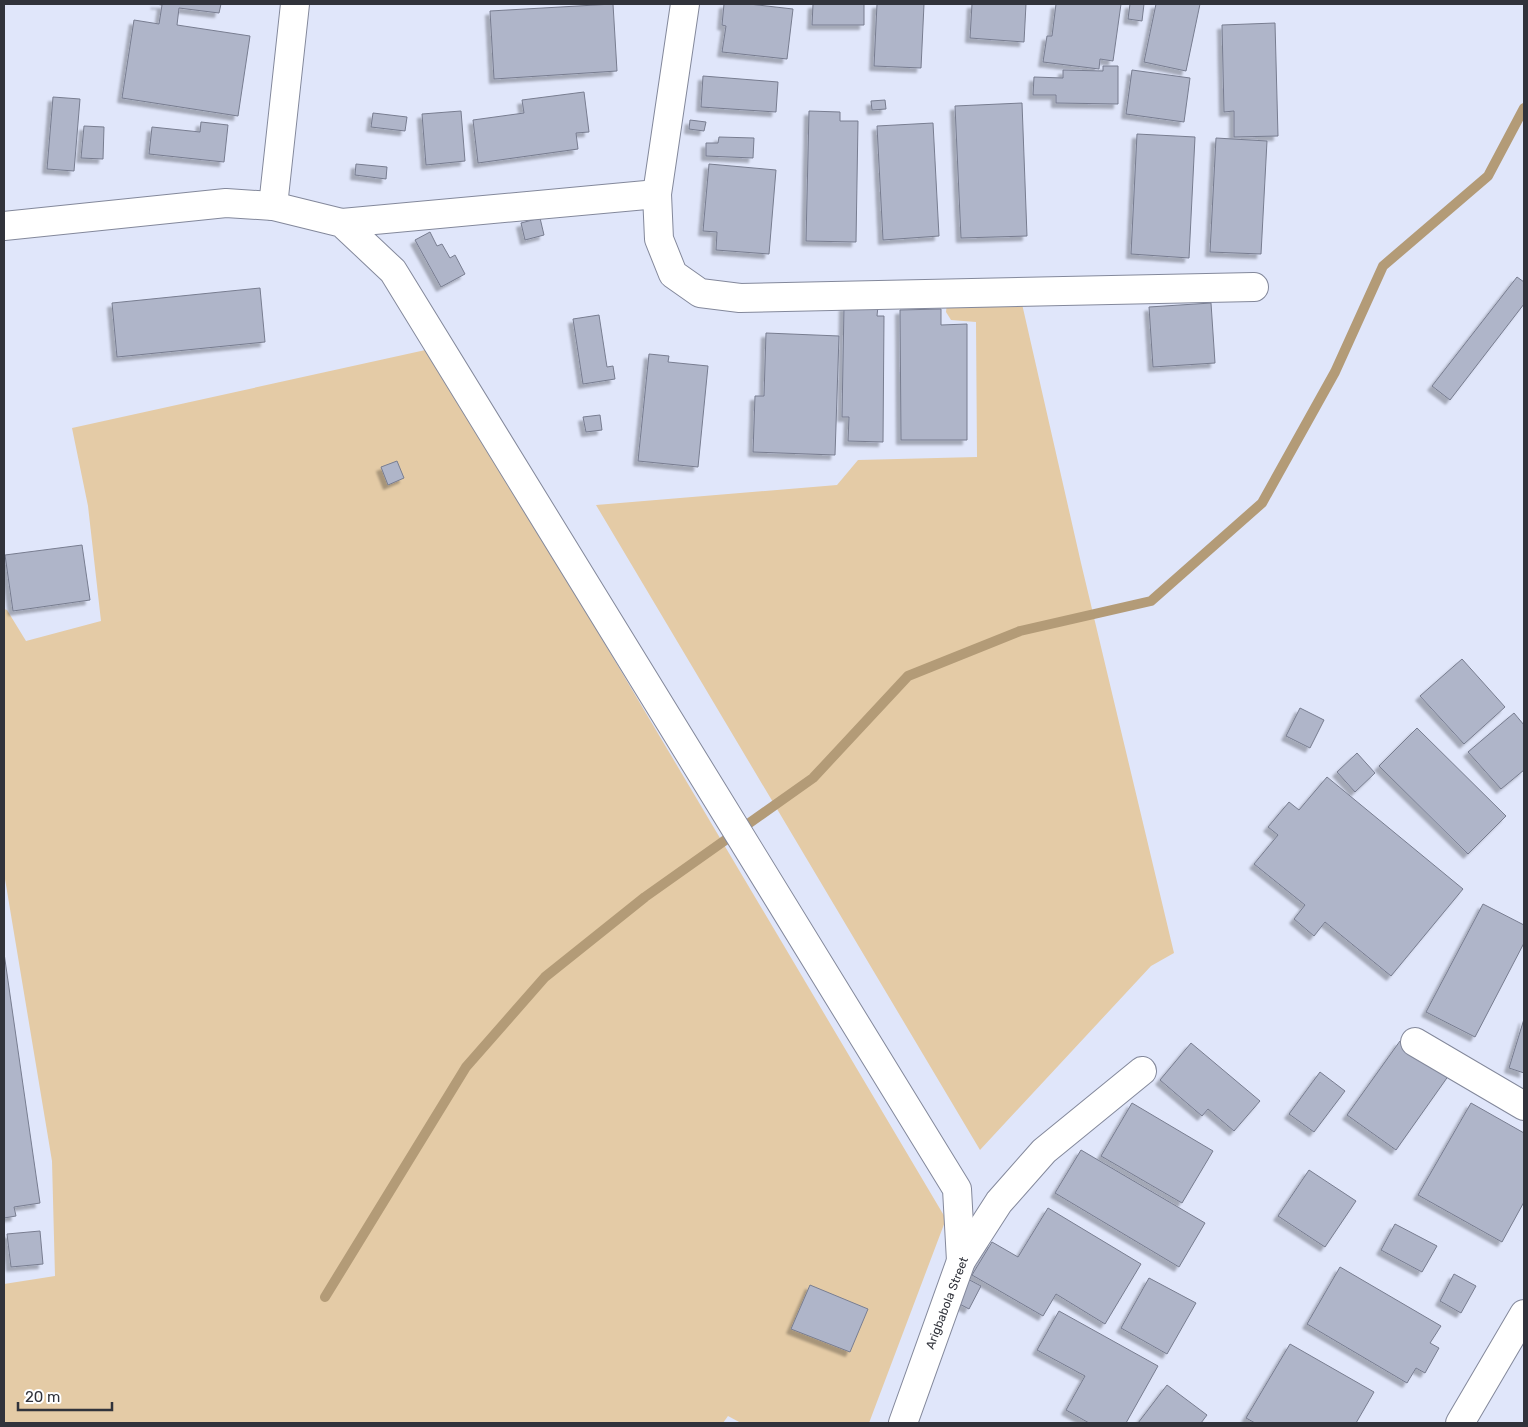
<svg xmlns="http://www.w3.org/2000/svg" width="1528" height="1427" viewBox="0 0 1528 1427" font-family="Rubik,sans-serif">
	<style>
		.green { fill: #e4cba6 }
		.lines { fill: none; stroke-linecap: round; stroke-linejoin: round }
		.stream { stroke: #b39b77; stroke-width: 10 }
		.building { fill: #afb5c9; stroke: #787d90; filter: url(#shadow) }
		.minor-casing { stroke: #83889b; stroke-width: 30 }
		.minor { stroke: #fff; stroke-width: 28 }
		.labels { text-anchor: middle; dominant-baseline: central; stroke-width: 4; stroke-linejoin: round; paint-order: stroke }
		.street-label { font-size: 12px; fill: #31333b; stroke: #fff }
	</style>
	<defs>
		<filter id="shadow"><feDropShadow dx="-4.5" dy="4.5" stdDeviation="1" flood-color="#0004"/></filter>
	</defs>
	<rect width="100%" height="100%" fill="#e0e6fa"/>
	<g class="green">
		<polygon points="1020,295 1081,563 1174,953 1151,966 980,1150 596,505 837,485 858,460 977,457 976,322 951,320 946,312 947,303"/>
		<polygon points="430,349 946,1219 869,1423 741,1423 728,1416 723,1423 4,1423 4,1284 55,1276 52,1161 4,873 4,609 7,610 26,641 101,621 88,506 72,428"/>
	</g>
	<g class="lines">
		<polyline class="stream" points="325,1297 466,1067 545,977 645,897 813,778 908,676 1020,631 1151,601 1262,503 1335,372 1383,266 1488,176 1524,108"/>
	</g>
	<g class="building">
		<polygon points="155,4 221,4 219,13 179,8 177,25 250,36 238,116 122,98 134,20 159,24 162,5"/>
		<polygon points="613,4 617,71 494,79 490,11"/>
		<polygon points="724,4 749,4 793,9 787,59 722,52 726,26 722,25"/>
		<polygon points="813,4 864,4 864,25 812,25"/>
		<polygon points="877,4 924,4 921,68 874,66"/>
		<polygon points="972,4 1026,4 1024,42 970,38"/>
		<polygon points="1056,4 1121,4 1113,61 1100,59 1099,69 1043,62 1047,36 1052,36"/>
		<polygon points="1130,4 1144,4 1142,21 1128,19"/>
		<polygon points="1156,4 1200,4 1186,71 1144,62"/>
		<polygon points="1275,23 1278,136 1234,137 1234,111 1224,112 1222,25"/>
		<polygon points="1103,66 1118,66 1118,104 1056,103 1056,95 1033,95 1034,77 1063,78 1063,70 1103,71"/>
		<polygon points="1132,70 1190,78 1184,122 1126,114"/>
		<polygon points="703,76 778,82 776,112 701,107"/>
		<polygon points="584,92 589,132 576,133 578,149 478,163 473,120 524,113 522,100"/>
		<polygon points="53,97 80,99 74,171 47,169"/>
		<polygon points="885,100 886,109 872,110 871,101"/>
		<polygon points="1022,103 1027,236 961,238 955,106"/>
		<polygon points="461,111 465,161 426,165 422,114"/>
		<polygon points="809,111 840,112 840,121 858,121 856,242 806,241"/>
		<polygon points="373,113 407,117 405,131 371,127"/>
		<polygon points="690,120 706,122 704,131 689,129"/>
		<polygon points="201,122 228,125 224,162 149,154 152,127 200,132"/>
		<polygon points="933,123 939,236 883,240 877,126"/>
		<polygon points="84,126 104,127 103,159 81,158"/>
		<polygon points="1137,134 1195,137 1189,258 1131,254"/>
		<polygon points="719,137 754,138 753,158 706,156 706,143 718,143"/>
		<polygon points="1216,138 1267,141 1261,254 1210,252"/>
		<polygon points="356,164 387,167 386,179 355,175"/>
		<polygon points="709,164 776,170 769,254 716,250 717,232 703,231"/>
		<polygon points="540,218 544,235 525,240 521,223"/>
		<polygon points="430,232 437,246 442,244 450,258 455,255 465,274 441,287 415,240"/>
		<polygon points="1517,277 1524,282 1524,304 1450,400 1432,386"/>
		<polygon points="260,288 265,342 117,357 112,303"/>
		<polygon points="1211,303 1215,363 1153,367 1149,307"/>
		<polygon points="844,306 878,306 877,316 884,316 883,442 848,441 849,417 842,417"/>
		<polygon points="941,309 941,325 967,324 967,440 901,440 900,310"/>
		<polygon points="599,315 607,367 613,366 615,379 583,384 573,319"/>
		<polygon points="766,333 839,336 835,455 753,452 755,396 764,396"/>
		<polygon points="649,354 669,356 668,362 708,366 698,467 638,461"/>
		<polygon points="600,415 602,430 586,432 583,417"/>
		<polygon points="397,461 404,478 388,485 381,467"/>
		<polygon points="82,545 90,600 13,611 5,555"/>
		<polygon points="1462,659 1505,707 1464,744 1420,696"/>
		<polygon points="1300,708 1324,720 1310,748 1286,736"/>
		<polygon points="1514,713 1524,725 1524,770 1501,789 1468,752"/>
		<polygon points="1417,728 1506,816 1468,854 1379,766"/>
		<polygon points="1357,753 1375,773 1355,792 1337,772"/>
		<polygon points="1327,777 1463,889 1391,976 1325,922 1314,936 1294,919 1305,905 1254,864 1278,835 1268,827 1289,802 1299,810"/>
		<polygon points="1483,904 1524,925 1524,943 1475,1037 1426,1012"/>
		<polygon points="4,953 40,1203 14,1207 16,1216 4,1218"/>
		<polygon points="1524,1019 1524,1073 1509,1068"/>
		<polygon points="1400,1041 1449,1075 1396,1150 1347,1115"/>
		<polygon points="1191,1043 1260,1101 1234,1131 1208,1109 1202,1116 1160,1080"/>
		<polygon points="1320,1072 1345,1091 1314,1132 1289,1114"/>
		<polygon points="1132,1103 1213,1151 1182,1203 1101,1156"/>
		<polygon points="1471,1103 1524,1133 1524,1202 1502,1242 1418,1195"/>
		<polygon points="1081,1150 1205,1223 1179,1267 1055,1193"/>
		<polygon points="1309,1170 1356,1201 1325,1247 1278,1216"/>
		<polygon points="1048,1208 1141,1264 1105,1324 1056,1294 1043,1316 972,1275 992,1242 1018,1257"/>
		<polygon points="1395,1224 1437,1246 1422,1272 1381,1250"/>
		<polygon points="40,1231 43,1264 11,1267 7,1234"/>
		<polygon points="1340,1267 1441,1326 1430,1343 1439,1348 1425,1373 1416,1368 1407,1383 1307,1324"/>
		<polygon points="1454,1274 1476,1286 1461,1313 1440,1301"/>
		<polygon points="964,1277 981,1286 969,1309 952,1300"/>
		<polygon points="1149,1278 1196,1303 1167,1354 1121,1328"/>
		<polygon points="810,1285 868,1309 850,1352 791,1329"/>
		<polygon points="1059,1311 1158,1366 1126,1423 1089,1423 1066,1410 1085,1376 1037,1350"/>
		<polygon points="1290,1344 1374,1392 1356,1423 1255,1423 1246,1418"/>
		<polygon points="1167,1385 1207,1415 1201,1423 1138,1423"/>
	</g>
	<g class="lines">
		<defs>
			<g id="minor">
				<polyline points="685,4 657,194 659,239 673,274 700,293 740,298 1254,287"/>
				<polyline points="273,206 295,4"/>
				<polyline points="342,223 657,194"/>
				<polyline points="4,226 226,203 273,206 342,223 393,271 957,1189 961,1261"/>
				<polyline points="1415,1042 1524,1106"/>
				<polyline points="903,1423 961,1261 999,1202 1044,1151 1142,1071"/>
				<polyline points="1460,1423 1524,1314"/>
			</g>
		</defs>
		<use href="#minor" class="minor-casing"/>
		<use href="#minor" class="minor"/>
	</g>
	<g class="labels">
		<g class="street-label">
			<text transform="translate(947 1303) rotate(-69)">Arigbabola Street</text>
		</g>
	</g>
	<rect width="1528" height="1427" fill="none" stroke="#31333b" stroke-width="10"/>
	<path d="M18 1402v8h94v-8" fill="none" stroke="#31333b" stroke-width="2.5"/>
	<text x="25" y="1402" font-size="15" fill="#31333b" stroke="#ffffff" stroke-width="4" paint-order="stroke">20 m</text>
</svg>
